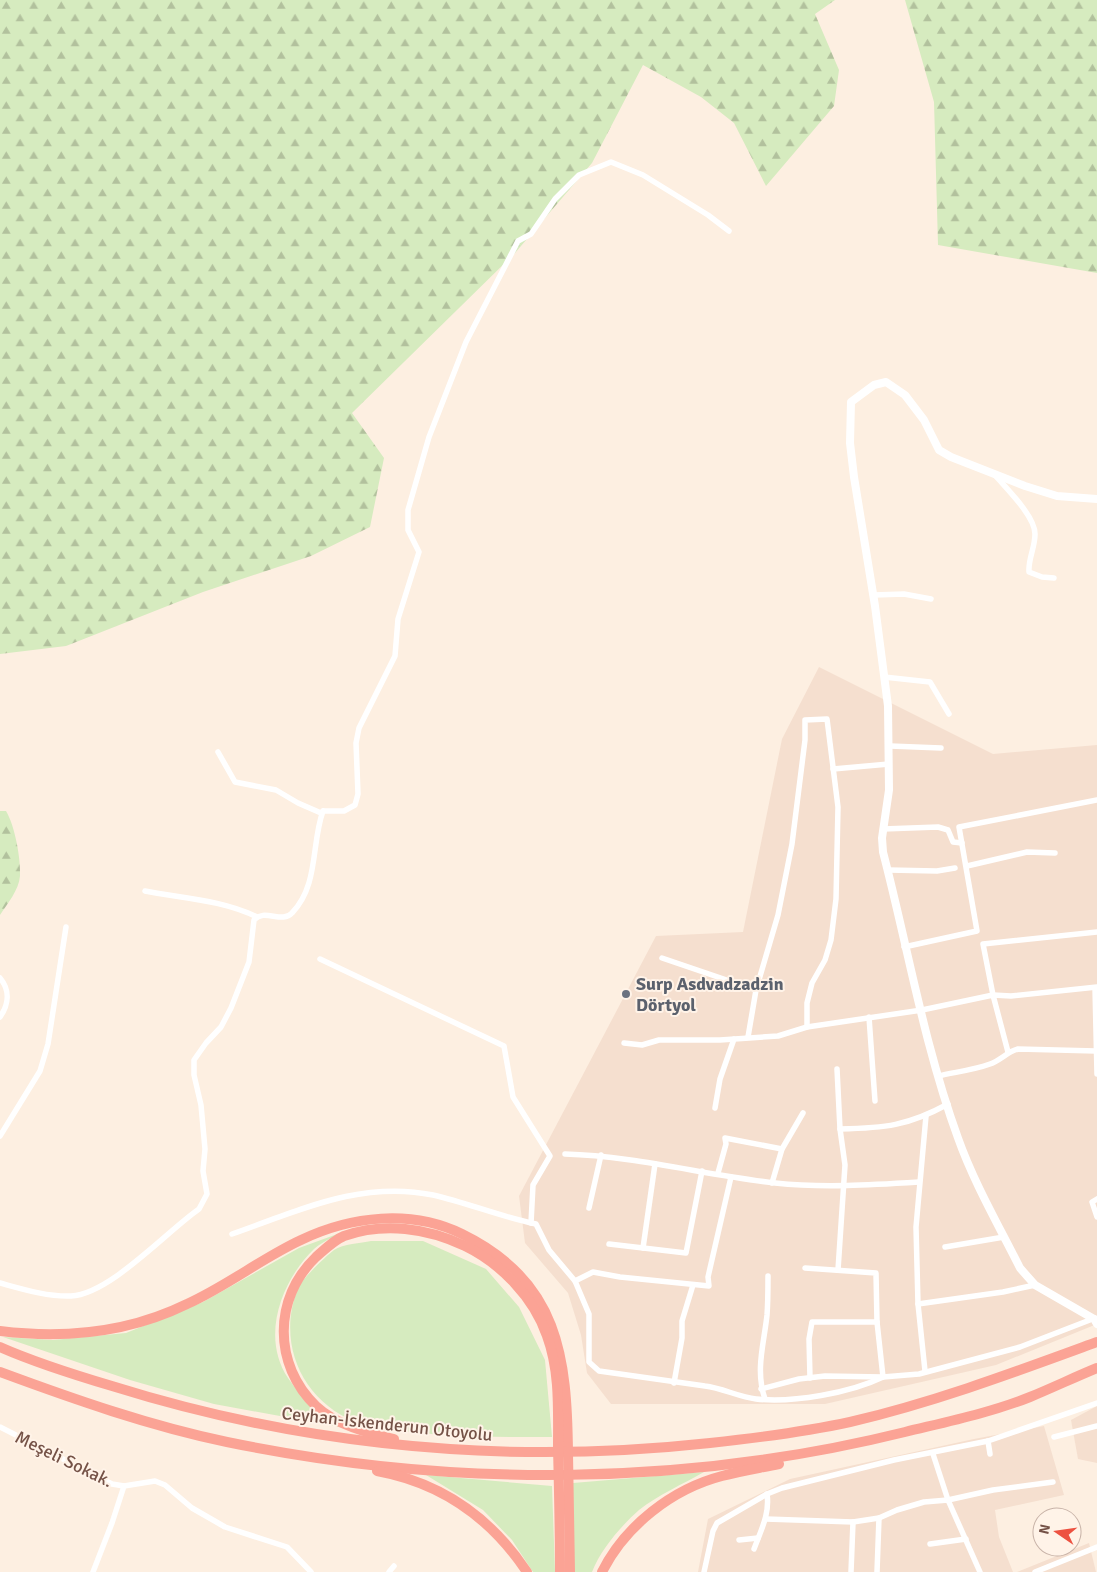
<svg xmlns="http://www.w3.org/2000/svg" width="1097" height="1572" viewBox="0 0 1097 1572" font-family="Signika,sans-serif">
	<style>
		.residential { fill: #f5dfcf }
		.grass { fill: #d6ebbf }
		.forest { fill: url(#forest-firs) }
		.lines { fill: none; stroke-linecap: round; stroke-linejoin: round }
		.street { stroke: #fff; stroke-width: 5.5 }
		.secondary { stroke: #fff; stroke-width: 8 }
		.highway { stroke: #fba395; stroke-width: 10 }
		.worship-dot { fill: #6b7280; stroke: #fff3e8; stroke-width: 2 }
		.labels { text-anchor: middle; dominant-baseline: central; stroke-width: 4; stroke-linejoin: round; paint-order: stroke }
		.worship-label { font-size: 18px; font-weight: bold; fill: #5b616d; stroke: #fff3e8; text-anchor: start }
		.street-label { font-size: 18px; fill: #755247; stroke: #fff3e8 }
	</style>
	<defs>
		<pattern id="forest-firs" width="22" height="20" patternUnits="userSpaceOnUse" patternTransform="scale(1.25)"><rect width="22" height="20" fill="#d6ebbf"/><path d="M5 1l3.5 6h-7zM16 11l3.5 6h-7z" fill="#b2c19d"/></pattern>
	</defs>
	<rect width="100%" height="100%" fill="#fdefe1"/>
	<g class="residential">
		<polygon points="819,667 993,754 1097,745 1097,1324 996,1365 825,1404 611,1404 587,1373 581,1335 568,1293 525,1243 519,1196 656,936 743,932 782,739"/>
		<polygon points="1097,1406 1097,1463 1078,1459 1071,1420"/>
		<polygon points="1044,1426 1064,1495 995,1510 999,1537 1013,1572 698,1572 708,1519 790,1479 974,1439"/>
		<polygon points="1089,1543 1096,1572 1017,1572"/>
	</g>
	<g class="grass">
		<path d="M351,1229c-12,6 -27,11 -37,20 -32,31 -54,87 -26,129 14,21 32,35 52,49l-126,-23 -84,-24 -127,-43 50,3 73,-7 77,-31 96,-54z"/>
		<path d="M371,1241h52l63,28 33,38 26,53 7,77c-55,0 -112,1 -166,-9 -10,-2 -21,-3 -30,-6 -54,-21 -80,-79 -58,-134 3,-8 29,-33 36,-38 9,-6 27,-7 37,-9z"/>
		<path d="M704,1472c-21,12 -46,23 -65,38 -18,16 -38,39 -47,62h-19v-89z"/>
		<polygon points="426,1475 552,1486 555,1572 533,1572 512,1540 483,1510"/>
	</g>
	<g class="forest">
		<polygon points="0,0 835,0 815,14 839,70 834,106 766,186 734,123 701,97 643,65 592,163 515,253 352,413 384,458 370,527 311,556 203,592 66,646 0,654"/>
		<polygon points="905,0 1097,0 1097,273 938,245 934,102"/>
		<path d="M0,811h6c9,15 15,48 14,65 -1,14 -13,28 -20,39z"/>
	</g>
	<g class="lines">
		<g class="street">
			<path d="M994,474c12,14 41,42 41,60 0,14 -7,25 -6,38l13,5 12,1"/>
			<polyline points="874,595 904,594 931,599"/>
			<polyline points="884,677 930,682 949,714"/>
			<polyline points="890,746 941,748"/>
			<polyline points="218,752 235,782 276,790 298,803 321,813 323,811"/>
			<polyline points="833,769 889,764"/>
			<polyline points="883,829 938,827 948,830 953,842 962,843"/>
			<polyline points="967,866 1027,852 1055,853"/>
			<polyline points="888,870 937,871 955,868"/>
			<path d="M145,891c36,7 78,9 112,26"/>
			<polyline points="904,947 977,931 959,827 1097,800"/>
			<polyline points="662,958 756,990"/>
			<polyline points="320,959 504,1046 513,1097 550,1156 533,1185 531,1223"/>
			<path d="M0,978c10,12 9,26 0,39"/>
			<polyline points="1095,988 1097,1074"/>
			<polyline points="869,1017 875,1101"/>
			<polyline points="748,1037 756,990 778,915 792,844 805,740 805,720 827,719 838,807 836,899 831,940 825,960 812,983 807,1003 807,1027"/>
			<polyline points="624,1043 642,1045 659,1040 720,1040 778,1036 807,1027 922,1010 993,995 1011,996 1097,987"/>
			<polyline points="1008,1052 993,995 983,944 1097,932"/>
			<polyline points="837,1069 840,1129 845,1165 838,1270"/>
			<path d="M938,1076c17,-4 36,-6 52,-12 11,-4 17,-12 28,-15l78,2"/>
			<polyline points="715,1108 720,1079 734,1039"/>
			<path d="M840,1129c44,-1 68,-3 108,-25"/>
			<polyline points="0,1136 40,1071 48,1044 66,927"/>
			<path d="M565,1154c70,2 140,21 210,29 47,5 96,2 144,-1"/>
			<polyline points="718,1173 726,1144 725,1138 782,1149"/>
			<polyline points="772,1183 782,1149 803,1113"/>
			<polyline points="1097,1199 1092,1202 1097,1217"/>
			<polyline points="589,1208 601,1155"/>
			<path d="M232,1234c66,-23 129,-54 201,-39 35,8 68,22 103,29l13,26 26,31 14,33v48l10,9c35,5 71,10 106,15 17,2 34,11 51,13 37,4 94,-6 127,-22l-6,-55 -1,-49 -71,-5"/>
			<polyline points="609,1244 686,1253 702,1171"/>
			<polyline points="945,1247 1004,1237"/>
			<polyline points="643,1248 655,1164"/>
			<polyline points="575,1281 593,1272 620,1277 709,1286 708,1277 731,1177"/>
			<path d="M0,1283c22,6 48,14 71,13 39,-2 95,-64 128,-87l8,-15 -4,-23 2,-22 -4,-44 -7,-30v-15l12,-17 15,-16 10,-19 18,-46 5,-42c10,-12 28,4 38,-7 27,-28 19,-69 31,-102h21l11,-6 3,-11 -2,-51 3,-15 36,-72 3,-37 21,-67 -11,-22v-20l21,-73 37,-95 52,-101 13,-7 24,-35 24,-24 32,-13 32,13 65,40 21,16"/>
			<polyline points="918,1304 1003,1292 1035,1285"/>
			<polyline points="925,1371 918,1304 916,1227 926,1116"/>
			<polyline points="810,1378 809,1339 812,1322 877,1322"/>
			<polyline points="674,1383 682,1338 682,1321 693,1285"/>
			<polyline points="761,1389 799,1379 825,1376 883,1377 919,1374 1020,1347 1095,1318"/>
			<path d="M765,1399c-10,-29 -1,-55 2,-84 1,-13 1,-26 1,-39"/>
			<polyline points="0,1427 112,1484 124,1486 155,1481 165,1485 192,1508 225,1527 287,1547 311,1572"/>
			<polyline points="1054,1437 1097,1426"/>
			<polyline points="988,1441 990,1454"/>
			<polyline points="933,1454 948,1500 980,1572"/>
			<polyline points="766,1519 853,1522 879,1518 897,1510 924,1502 948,1500 993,1490 1053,1482"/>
			<polyline points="739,1540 758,1538"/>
			<polyline points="930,1544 966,1539"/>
			<path d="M754,1549c7,-19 16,-35 13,-55"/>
			<polyline points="93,1572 112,1523 124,1486"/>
			<polyline points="389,1572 394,1566"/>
			<polyline points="704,1572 713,1531 717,1523 767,1494 782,1488 894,1460 988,1441 1097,1403"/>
			<polyline points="851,1572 853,1522"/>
			<polyline points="877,1572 879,1518"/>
			<polyline points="1035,1572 1097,1547"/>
		</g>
		<path class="secondary" d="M1097,499l-40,-3 -32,-10 -74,-29 -12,-7 -15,-30 -19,-25 -19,-13 -12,3 -23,17 -1,41 4,34 21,129 13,100 1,84 -7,48 1,14c25,96 41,193 75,286 16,45 41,88 62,130l15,17 59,34 3,5"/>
		<g class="highway">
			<path d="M0,1331c65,8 128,2 187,-27 40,-18 75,-46 114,-64 50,-24 110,-31 161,-6 97,47 105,123 106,220 1,39 1,79 2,118"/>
			<path d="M0,1347c36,16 75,28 112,39 195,61 396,79 598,57 46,-5 94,-11 140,-21 85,-20 165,-50 247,-80"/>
			<path d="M0,1372c73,27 150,54 227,70 223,46 456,45 678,-10 41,-10 85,-19 125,-35 22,-9 45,-20 67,-29"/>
			<path d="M394,1439c-26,-6 -58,-14 -78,-33 -43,-41 -43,-108 0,-149 8,-7 18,-17 28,-21 40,-14 83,-8 121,10 35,17 69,51 82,90 13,35 11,74 11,111 1,42 2,83 2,125"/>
			<path d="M377,1471c66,12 114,47 150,101"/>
			<path d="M602,1572c23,-46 70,-83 120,-96 19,-5 38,-8 57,-12"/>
		</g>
	</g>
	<circle class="worship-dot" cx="626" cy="994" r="5"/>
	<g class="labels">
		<g class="worship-label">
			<text x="636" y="984">Surp Asdvadzadzin<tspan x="636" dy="21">Dörtyol</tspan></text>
		</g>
		<g class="street-label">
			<text transform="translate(387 1424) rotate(6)">Ceyhan-İskenderun Otoyolu</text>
			<text transform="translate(64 1459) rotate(26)">Meşeli Sokak.</text>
		</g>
	</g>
	<g transform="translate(1057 1532) rotate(283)"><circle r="24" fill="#fff3e8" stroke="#c8b3a8"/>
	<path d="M0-4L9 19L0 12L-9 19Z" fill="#ed5140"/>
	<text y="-8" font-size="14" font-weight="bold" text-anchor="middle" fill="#755247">N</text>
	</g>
</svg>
